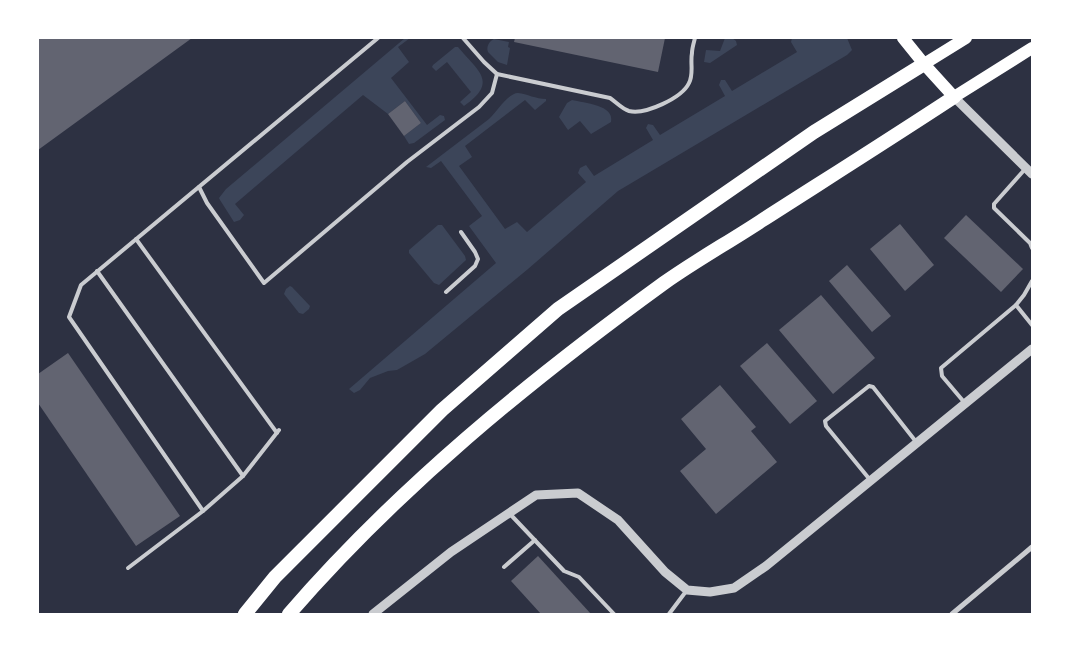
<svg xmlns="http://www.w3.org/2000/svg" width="1070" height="652" viewBox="0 0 1070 652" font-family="Arial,sans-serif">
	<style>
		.green { fill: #3c4559 }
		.building { fill: #626471 }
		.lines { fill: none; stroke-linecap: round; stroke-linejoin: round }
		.service { stroke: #caccd0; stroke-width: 4 }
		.minor { stroke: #caccd0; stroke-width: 5 }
		.tertiary { stroke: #caccd0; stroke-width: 9 }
		.primary { stroke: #fff; stroke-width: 12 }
		.trunk { stroke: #fff; stroke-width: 12 }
		.motorway { stroke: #fff; stroke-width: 14 }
	</style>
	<rect width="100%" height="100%" fill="#2d3142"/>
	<g class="green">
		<polygon points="405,38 410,38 398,47 409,62 391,78 427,125 440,115 444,116 445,120 414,143 409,144 404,136 421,123 405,101 388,114 363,95 235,204 244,215 240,220 234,222 220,200 219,198 226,189"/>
		<polygon points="725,38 732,38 736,41 737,45 710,63 704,62 706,50 720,51"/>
		<path d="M792,38h55l5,12 -5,5 -229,136 -90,78 -103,85 -28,16 -9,1 -18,7 -10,12 -6,3 -5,-4 147,-126 -27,-37 13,-10 -41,-55 -10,7 -5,-1 63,-48c8,-7 19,-26 29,-26 9,1 18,6 28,6v2l-11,9 -10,-10 -60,46 7,11 -13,9 46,63 12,-7 10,10 59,-50 -8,-9 2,-5 6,-3 8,11 59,-36 -7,-12 2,-4 5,1 7,10 65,-39 -6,-11 2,-5h4l7,11 65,-39 -6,-10z"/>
		<path d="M494,39l15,3 -1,5 2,1 -3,17 -9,-3 -10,-10c-2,-5 1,-11 6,-13z"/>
		<path d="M455,47h3c20,24 41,35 6,59l-4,-4 11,-10 -24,-30 -11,9 -4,-4 1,-2z"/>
		<path d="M572,100c12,3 43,5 39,22l-20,12 -11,-13 -12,9 -9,-13 8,-14z"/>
		<polygon points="438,225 442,225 465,256 466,260 439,285 434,283 409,253 409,250"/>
		<polygon points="290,286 292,287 310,306 309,309 303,314 299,313 284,294 286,289"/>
	</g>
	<g class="building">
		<polygon points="38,38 192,38 38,150"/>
		<polygon points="515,38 665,38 658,72 514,42"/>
		<polygon points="405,101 421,123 404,136 388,114"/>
		<polygon points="966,215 1023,269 1001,292 944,238"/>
		<polygon points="900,224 934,265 905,291 870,249"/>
		<polygon points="847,265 891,316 872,332 829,281"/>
		<polygon points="821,295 875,358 833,394 779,330"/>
		<polygon points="767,343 817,401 790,424 740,366"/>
		<polygon points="68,353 180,516 136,546 38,403 38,374"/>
		<polygon points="720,385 756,427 751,431 777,462 716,514 680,471 706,449 681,419"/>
		<polygon points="538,556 591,614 541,614 511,581"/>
	</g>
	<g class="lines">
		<g class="service">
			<path d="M463,38l21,24 13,12 113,24c6,4 12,11 19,13 16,4 53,-13 60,-28 5,-9 1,-20 3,-30 0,-5 2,-11 3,-15"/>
			<polyline points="1026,168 994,204 994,208 1030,243 1032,248"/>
			<polyline points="199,187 207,203 264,283 407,162 479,107 492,93 497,74"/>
			<polyline points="136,239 277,433"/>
			<polyline points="97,271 243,476"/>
			<polyline points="1032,281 1024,295 1016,305 1032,325"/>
			<polyline points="446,292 475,266 478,259 475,252 461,232"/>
			<polyline points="964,402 942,376 941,368 1016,305"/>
			<polyline points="279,430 243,476 203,511 69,317 81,285 378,38"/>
			<polyline points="871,481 826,426 825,421 869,386 873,387 917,443"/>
			<polyline points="510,514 564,571 579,577 614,614"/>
			<polyline points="504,567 535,540"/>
			<polyline points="128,568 203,511"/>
			<polyline points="669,614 687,590"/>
		</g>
		<polyline class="minor" points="952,614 1032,547"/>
		<g class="tertiary">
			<polyline points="954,97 1032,174"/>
			<polyline points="373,614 451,552 536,495 578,493 618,520 665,572 687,590 710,592 734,588 766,566 1032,349"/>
		</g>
		<polyline class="primary" points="903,38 924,64 954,97"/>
		<g class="trunk">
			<polyline points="924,64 966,38"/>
			<polyline points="954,97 1032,48"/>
		</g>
		<g class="motorway">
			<polyline points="245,614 275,577 442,410 558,309 814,132 924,64"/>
			<path d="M289,614c109,-126 240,-233 375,-331 31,-22 65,-41 97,-62 64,-41 129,-82 193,-124"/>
		</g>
	</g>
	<rect width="1070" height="652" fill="none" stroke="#ffffff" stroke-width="78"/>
</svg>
